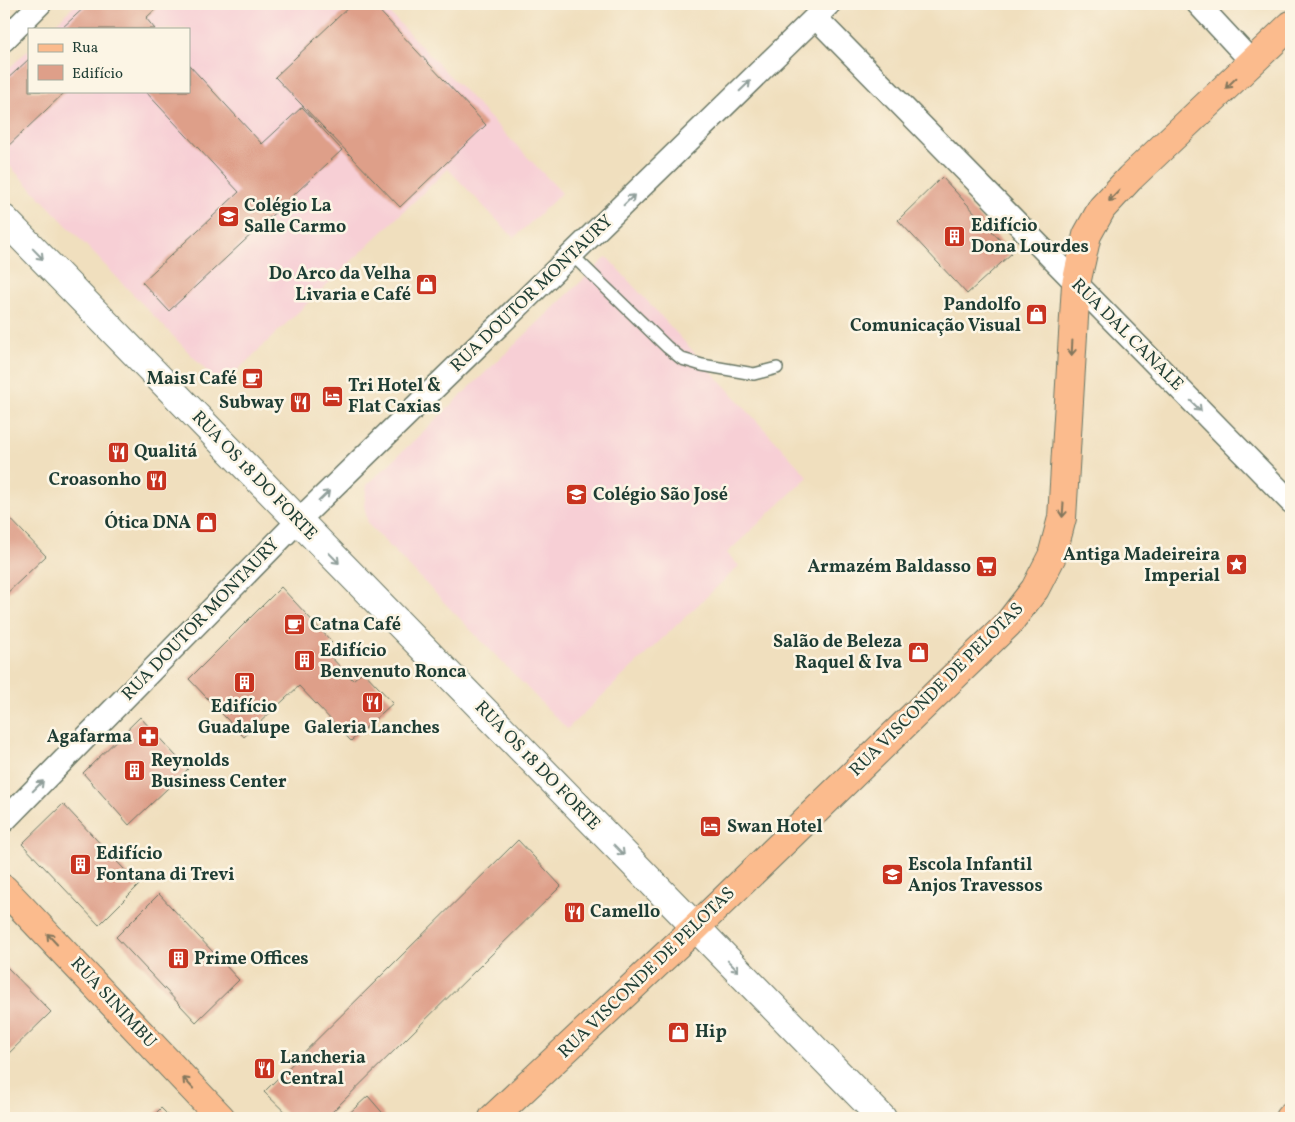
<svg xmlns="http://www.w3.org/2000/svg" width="1295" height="1122" viewBox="0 0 1295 1122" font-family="Vollkorn,serif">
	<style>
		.built { fill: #f7cfd5 }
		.building { fill: #de9f89 }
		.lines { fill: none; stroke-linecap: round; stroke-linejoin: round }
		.service-casing { stroke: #687664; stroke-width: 14 }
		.minor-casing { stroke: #687664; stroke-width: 25 }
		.tertiary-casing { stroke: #687664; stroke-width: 30 }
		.primary-casing { stroke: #687664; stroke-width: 30 }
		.service { stroke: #fff; stroke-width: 11 }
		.minor { stroke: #fff; stroke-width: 22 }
		.tertiary { stroke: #fff; stroke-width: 28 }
		.primary { stroke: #fbbb8d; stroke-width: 28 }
		.oneway { stroke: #82765c }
		.oneway2 { stroke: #8f9e9a }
		.labels { text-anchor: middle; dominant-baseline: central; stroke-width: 5; stroke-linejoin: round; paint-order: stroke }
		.poi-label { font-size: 18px; font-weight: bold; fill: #1f3d34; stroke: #fcf5e5; text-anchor: start }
		.street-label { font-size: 18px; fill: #1f3d34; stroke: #fcf5e5 }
	</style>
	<rect width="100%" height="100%" fill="#fcf5e5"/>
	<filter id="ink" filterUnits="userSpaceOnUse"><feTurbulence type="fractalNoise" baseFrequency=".02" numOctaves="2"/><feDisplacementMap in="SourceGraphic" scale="10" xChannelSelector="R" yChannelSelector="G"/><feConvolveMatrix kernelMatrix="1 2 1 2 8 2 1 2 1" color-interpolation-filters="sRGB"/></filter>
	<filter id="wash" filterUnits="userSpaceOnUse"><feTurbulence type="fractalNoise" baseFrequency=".0096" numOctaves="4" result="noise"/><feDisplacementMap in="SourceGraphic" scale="20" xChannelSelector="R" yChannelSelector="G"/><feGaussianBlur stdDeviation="1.12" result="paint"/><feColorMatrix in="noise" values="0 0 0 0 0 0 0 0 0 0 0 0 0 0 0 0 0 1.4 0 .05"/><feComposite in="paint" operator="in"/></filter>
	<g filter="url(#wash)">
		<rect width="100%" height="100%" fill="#f0dfbe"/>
		<g class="built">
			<polygon points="76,4 381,4 562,193 514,238 448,169 221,386 4,160 4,73 29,49 29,91 189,91 189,29 50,29"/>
			<polygon points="607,257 808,477 727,553 739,566 567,729 368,524 364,505 367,485"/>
		</g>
		<g id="blocks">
			<g class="building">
				<polygon points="88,4 161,4 146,18 155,29 61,29"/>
				<polygon points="352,4 373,4 486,125 400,207 275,77"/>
				<polygon points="29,59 29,91 66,91 4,150 4,82"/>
				<polygon points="189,65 262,144 302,107 342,150 169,311 142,282 239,192 145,91 189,91"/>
				<polygon points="942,177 1012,253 967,294 898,220"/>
				<polygon points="4,512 46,556 4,596"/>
				<polygon points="281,587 332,642 324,650 353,680 363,671 393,703 351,741 299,686 244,737 189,679"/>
				<polygon points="140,717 188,769 129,825 83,773"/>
				<polygon points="63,804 139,885 99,925 22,844"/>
				<polygon points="518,840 561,886 326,1118 291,1118 264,1092"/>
				<polygon points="159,894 239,980 196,1022 116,937"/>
				<polygon points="4,964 51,1012 4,1058"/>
				<polygon points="368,1096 387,1118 344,1118"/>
				<polygon points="161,1108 171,1118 151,1118"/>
			</g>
		</g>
	</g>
	<g filter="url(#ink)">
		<use href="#blocks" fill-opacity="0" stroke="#687664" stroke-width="1"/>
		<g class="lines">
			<defs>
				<polyline id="service" points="572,255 667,347 682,359 702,365 754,374 777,368"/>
				<g id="minor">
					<polyline points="1198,4 1252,62"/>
					<polyline points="816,18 1291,502"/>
					<polyline points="4,40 40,4"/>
					<polyline points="4,821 298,521 829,4"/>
				</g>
				<polyline id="tertiary" points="4,219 882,1118"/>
				<g id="primary">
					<polyline points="4,889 221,1118"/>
					<polyline points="493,1118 695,928 1008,624 1035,589 1052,556 1062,518 1076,284 1087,235 1102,208 1130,178 1291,25"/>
					<polyline points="1289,1118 1291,1116"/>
				</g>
			</defs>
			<use href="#service" class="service-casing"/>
			<use href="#minor" class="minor-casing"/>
			<use href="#tertiary" class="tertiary-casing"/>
			<use href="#primary" class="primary-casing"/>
			<use href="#service" class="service"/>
			<use href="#minor" class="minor"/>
			<use href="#tertiary" class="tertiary"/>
			<use href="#primary" class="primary"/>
		</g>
		<defs><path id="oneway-shaft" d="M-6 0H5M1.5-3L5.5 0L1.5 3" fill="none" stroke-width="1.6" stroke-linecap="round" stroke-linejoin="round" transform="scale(1.25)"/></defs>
		<g class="oneway">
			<use href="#oneway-shaft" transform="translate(1231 83) rotate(136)"/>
			<use href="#oneway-shaft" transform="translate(1114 196) rotate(134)"/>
			<use href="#oneway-shaft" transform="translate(1072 348) rotate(93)"/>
			<use href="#oneway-shaft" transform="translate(1063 510) rotate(94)"/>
			<use href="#oneway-shaft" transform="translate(52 939) rotate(-133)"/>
			<use href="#oneway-shaft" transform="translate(188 1083) rotate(-133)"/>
		</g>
		<g class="oneway2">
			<use href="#oneway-shaft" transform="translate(745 86) rotate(-44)"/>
			<use href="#oneway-shaft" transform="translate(629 200) rotate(-44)"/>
			<use href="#oneway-shaft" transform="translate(38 254) rotate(46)"/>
			<use href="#oneway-shaft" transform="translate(1196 406) rotate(45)"/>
			<use href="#oneway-shaft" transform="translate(324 496) rotate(-44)"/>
			<use href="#oneway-shaft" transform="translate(334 558) rotate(46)"/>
			<use href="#oneway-shaft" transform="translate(38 786) rotate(-45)"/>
			<use href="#oneway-shaft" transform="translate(619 850) rotate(46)"/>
			<use href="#oneway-shaft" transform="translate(733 966) rotate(46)"/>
		</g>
	</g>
	<defs>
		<symbol id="school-square" viewBox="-11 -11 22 22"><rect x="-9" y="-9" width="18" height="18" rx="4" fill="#c8321e" stroke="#fcf5e5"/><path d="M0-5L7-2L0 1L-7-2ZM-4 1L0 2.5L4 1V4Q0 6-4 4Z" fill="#fff"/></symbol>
		<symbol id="building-square" viewBox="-11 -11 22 22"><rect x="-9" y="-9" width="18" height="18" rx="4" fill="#c8321e" stroke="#fcf5e5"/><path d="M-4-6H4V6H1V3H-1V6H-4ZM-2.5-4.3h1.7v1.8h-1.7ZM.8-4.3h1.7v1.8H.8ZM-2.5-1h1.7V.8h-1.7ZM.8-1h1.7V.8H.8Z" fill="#fff"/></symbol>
		<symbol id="shop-square" viewBox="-11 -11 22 22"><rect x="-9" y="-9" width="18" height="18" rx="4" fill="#c8321e" stroke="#fcf5e5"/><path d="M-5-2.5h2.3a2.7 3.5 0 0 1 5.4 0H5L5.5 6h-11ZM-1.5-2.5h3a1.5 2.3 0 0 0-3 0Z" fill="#fff"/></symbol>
		<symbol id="cafe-square" viewBox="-11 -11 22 22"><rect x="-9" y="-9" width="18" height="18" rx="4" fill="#c8321e" stroke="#fcf5e5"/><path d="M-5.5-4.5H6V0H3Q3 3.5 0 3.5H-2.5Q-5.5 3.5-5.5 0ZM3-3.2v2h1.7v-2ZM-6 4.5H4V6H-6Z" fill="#fff"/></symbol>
		<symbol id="hotel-square" viewBox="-11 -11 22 22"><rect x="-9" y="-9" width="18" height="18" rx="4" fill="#c8321e" stroke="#fcf5e5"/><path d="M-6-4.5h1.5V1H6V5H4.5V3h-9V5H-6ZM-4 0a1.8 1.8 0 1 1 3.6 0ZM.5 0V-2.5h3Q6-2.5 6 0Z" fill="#fff"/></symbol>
		<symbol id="restaurant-square" viewBox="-11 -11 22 22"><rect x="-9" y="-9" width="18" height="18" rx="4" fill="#c8321e" stroke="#fcf5e5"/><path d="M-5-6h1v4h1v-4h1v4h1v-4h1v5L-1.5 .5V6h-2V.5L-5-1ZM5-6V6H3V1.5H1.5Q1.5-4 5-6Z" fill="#fff"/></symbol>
		<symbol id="sight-square" viewBox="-11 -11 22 22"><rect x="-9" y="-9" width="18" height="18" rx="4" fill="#c8321e" stroke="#fcf5e5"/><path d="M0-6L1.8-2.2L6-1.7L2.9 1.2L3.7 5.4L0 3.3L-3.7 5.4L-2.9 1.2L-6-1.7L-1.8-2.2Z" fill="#fff"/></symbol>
		<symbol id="supermarket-square" viewBox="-11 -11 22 22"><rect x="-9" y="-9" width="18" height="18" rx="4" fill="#c8321e" stroke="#fcf5e5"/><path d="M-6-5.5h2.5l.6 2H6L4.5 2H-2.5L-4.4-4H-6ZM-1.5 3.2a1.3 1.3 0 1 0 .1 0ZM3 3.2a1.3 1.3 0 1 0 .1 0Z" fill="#fff"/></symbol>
		<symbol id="pharmacy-square" viewBox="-11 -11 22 22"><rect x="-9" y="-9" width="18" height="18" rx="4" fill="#c8321e" stroke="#fcf5e5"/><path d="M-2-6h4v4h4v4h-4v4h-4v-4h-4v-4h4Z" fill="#fff"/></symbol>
	</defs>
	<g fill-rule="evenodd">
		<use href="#school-square" x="216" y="204" width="25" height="25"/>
		<use href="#building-square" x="942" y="224" width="25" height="25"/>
		<use href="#shop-square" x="414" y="272" width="25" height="25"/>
		<use href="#shop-square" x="1024" y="302" width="25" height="25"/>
		<use href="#cafe-square" x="240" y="366" width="25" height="25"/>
		<use href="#hotel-square" x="320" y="384" width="25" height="25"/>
		<use href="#restaurant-square" x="288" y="390" width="25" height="25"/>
		<use href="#restaurant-square" x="106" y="440" width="25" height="25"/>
		<use href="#restaurant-square" x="144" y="468" width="25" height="25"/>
		<use href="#school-square" x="564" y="482" width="25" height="25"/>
		<use href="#shop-square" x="194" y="510" width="25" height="25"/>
		<use href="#sight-square" x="1224" y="552" width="25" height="25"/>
		<use href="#supermarket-square" x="974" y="554" width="25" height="25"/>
		<use href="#cafe-square" x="282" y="612" width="25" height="25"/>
		<use href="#shop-square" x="906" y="640" width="25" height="25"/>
		<use href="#building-square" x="292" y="648" width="25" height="25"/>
		<use href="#building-square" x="232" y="670" width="25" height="25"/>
		<use href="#restaurant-square" x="360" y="690" width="25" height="25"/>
		<use href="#pharmacy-square" x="136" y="724" width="25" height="25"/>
		<use href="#building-square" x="122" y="758" width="25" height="25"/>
		<use href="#hotel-square" x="698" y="814" width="25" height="25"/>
		<use href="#building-square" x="68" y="852" width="25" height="25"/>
		<use href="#school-square" x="880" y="862" width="25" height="25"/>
		<use href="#restaurant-square" x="562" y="900" width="25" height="25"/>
		<use href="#building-square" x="166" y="946" width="25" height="25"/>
		<use href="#shop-square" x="666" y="1020" width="25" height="25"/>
		<use href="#restaurant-square" x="252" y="1056" width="25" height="25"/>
	</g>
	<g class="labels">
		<g class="poi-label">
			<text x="244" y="206">Colégio La<tspan x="244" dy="21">Salle Carmo</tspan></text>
			<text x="971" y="226">Edifício<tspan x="971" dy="21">Dona Lourdes</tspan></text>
			<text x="411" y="274" text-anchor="end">Do Arco da Velha<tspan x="411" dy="21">Livaria e Café</tspan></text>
			<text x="1021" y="305" text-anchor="end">Pandolfo<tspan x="1021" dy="21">Comunicação Visual</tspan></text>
			<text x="237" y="379" text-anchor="end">Mais1 Café</text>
			<text x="348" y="386">Tri Hotel &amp;<tspan x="348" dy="21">Flat Caxias</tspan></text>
			<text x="284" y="403" text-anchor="end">Subway</text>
			<text x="134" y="452">Qualitá</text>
			<text x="141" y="480" text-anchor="end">Croasonho</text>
			<text x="593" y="495">Colégio São José</text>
			<text x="191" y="523" text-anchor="end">Ótica DNA</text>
			<text x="1220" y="555" text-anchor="end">Antiga Madeireira<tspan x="1220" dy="21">Imperial</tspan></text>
			<text x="971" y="567" text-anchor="end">Armazém Baldasso</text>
			<text x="310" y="625">Catna Café</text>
			<text x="902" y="642" text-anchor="end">Salão de Beleza<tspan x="902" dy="21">Raquel &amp; Iva</tspan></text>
			<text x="320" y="651">Edifício<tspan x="320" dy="21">Benvenuto Ronca</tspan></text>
			<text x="244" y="707" text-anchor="middle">Edifício<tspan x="244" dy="21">Guadalupe</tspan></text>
			<text x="372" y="728" text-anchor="middle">Galeria Lanches</text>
			<text x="132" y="737" text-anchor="end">Agafarma</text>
			<text x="151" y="761">Reynolds<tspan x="151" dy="21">Business Center</tspan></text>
			<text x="727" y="827">Swan Hotel</text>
			<text x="96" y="854">Edifício<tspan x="96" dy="21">Fontana di Trevi</tspan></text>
			<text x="908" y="865">Escola Infantil<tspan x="908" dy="21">Anjos Travessos</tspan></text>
			<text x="590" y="912">Camello</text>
			<text x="194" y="959">Prime Offices</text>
			<text x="695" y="1032">Hip</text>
			<text x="280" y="1058">Lancheria<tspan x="280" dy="21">Central</tspan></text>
		</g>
		<g class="street-label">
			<text transform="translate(532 294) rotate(-44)">RUA DOUTOR MONTAURY</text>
			<text transform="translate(1127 335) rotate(45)">RUA DAL CANALE</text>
			<text transform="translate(254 476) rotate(46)">RUA OS 18 DO FORTE</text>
			<text transform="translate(201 620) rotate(-46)">RUA DOUTOR MONTAURY</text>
			<text transform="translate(937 690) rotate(-45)">RUA VISCONDE DE PELOTAS</text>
			<text transform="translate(537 766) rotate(46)">RUA OS 18 DO FORTE</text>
			<text transform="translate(647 973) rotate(-44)">RUA VISCONDE DE PELOTAS</text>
			<text transform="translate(113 1003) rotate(47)">RUA SINIMBU</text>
		</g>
	</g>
	<rect width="1295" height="1122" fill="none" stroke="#fcf5e5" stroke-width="20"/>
	<rect x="28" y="28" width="162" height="65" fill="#fcf5e5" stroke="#a4ab9e"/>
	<rect x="38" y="44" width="25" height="8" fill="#fbbb8d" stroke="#a4ab9e"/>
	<text x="72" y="52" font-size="15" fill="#1f3d34">Rua</text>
	<rect x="38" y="65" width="25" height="15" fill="#de9f89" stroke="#a4ab9e"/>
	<text x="72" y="78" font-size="15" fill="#1f3d34">Edifício</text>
</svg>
